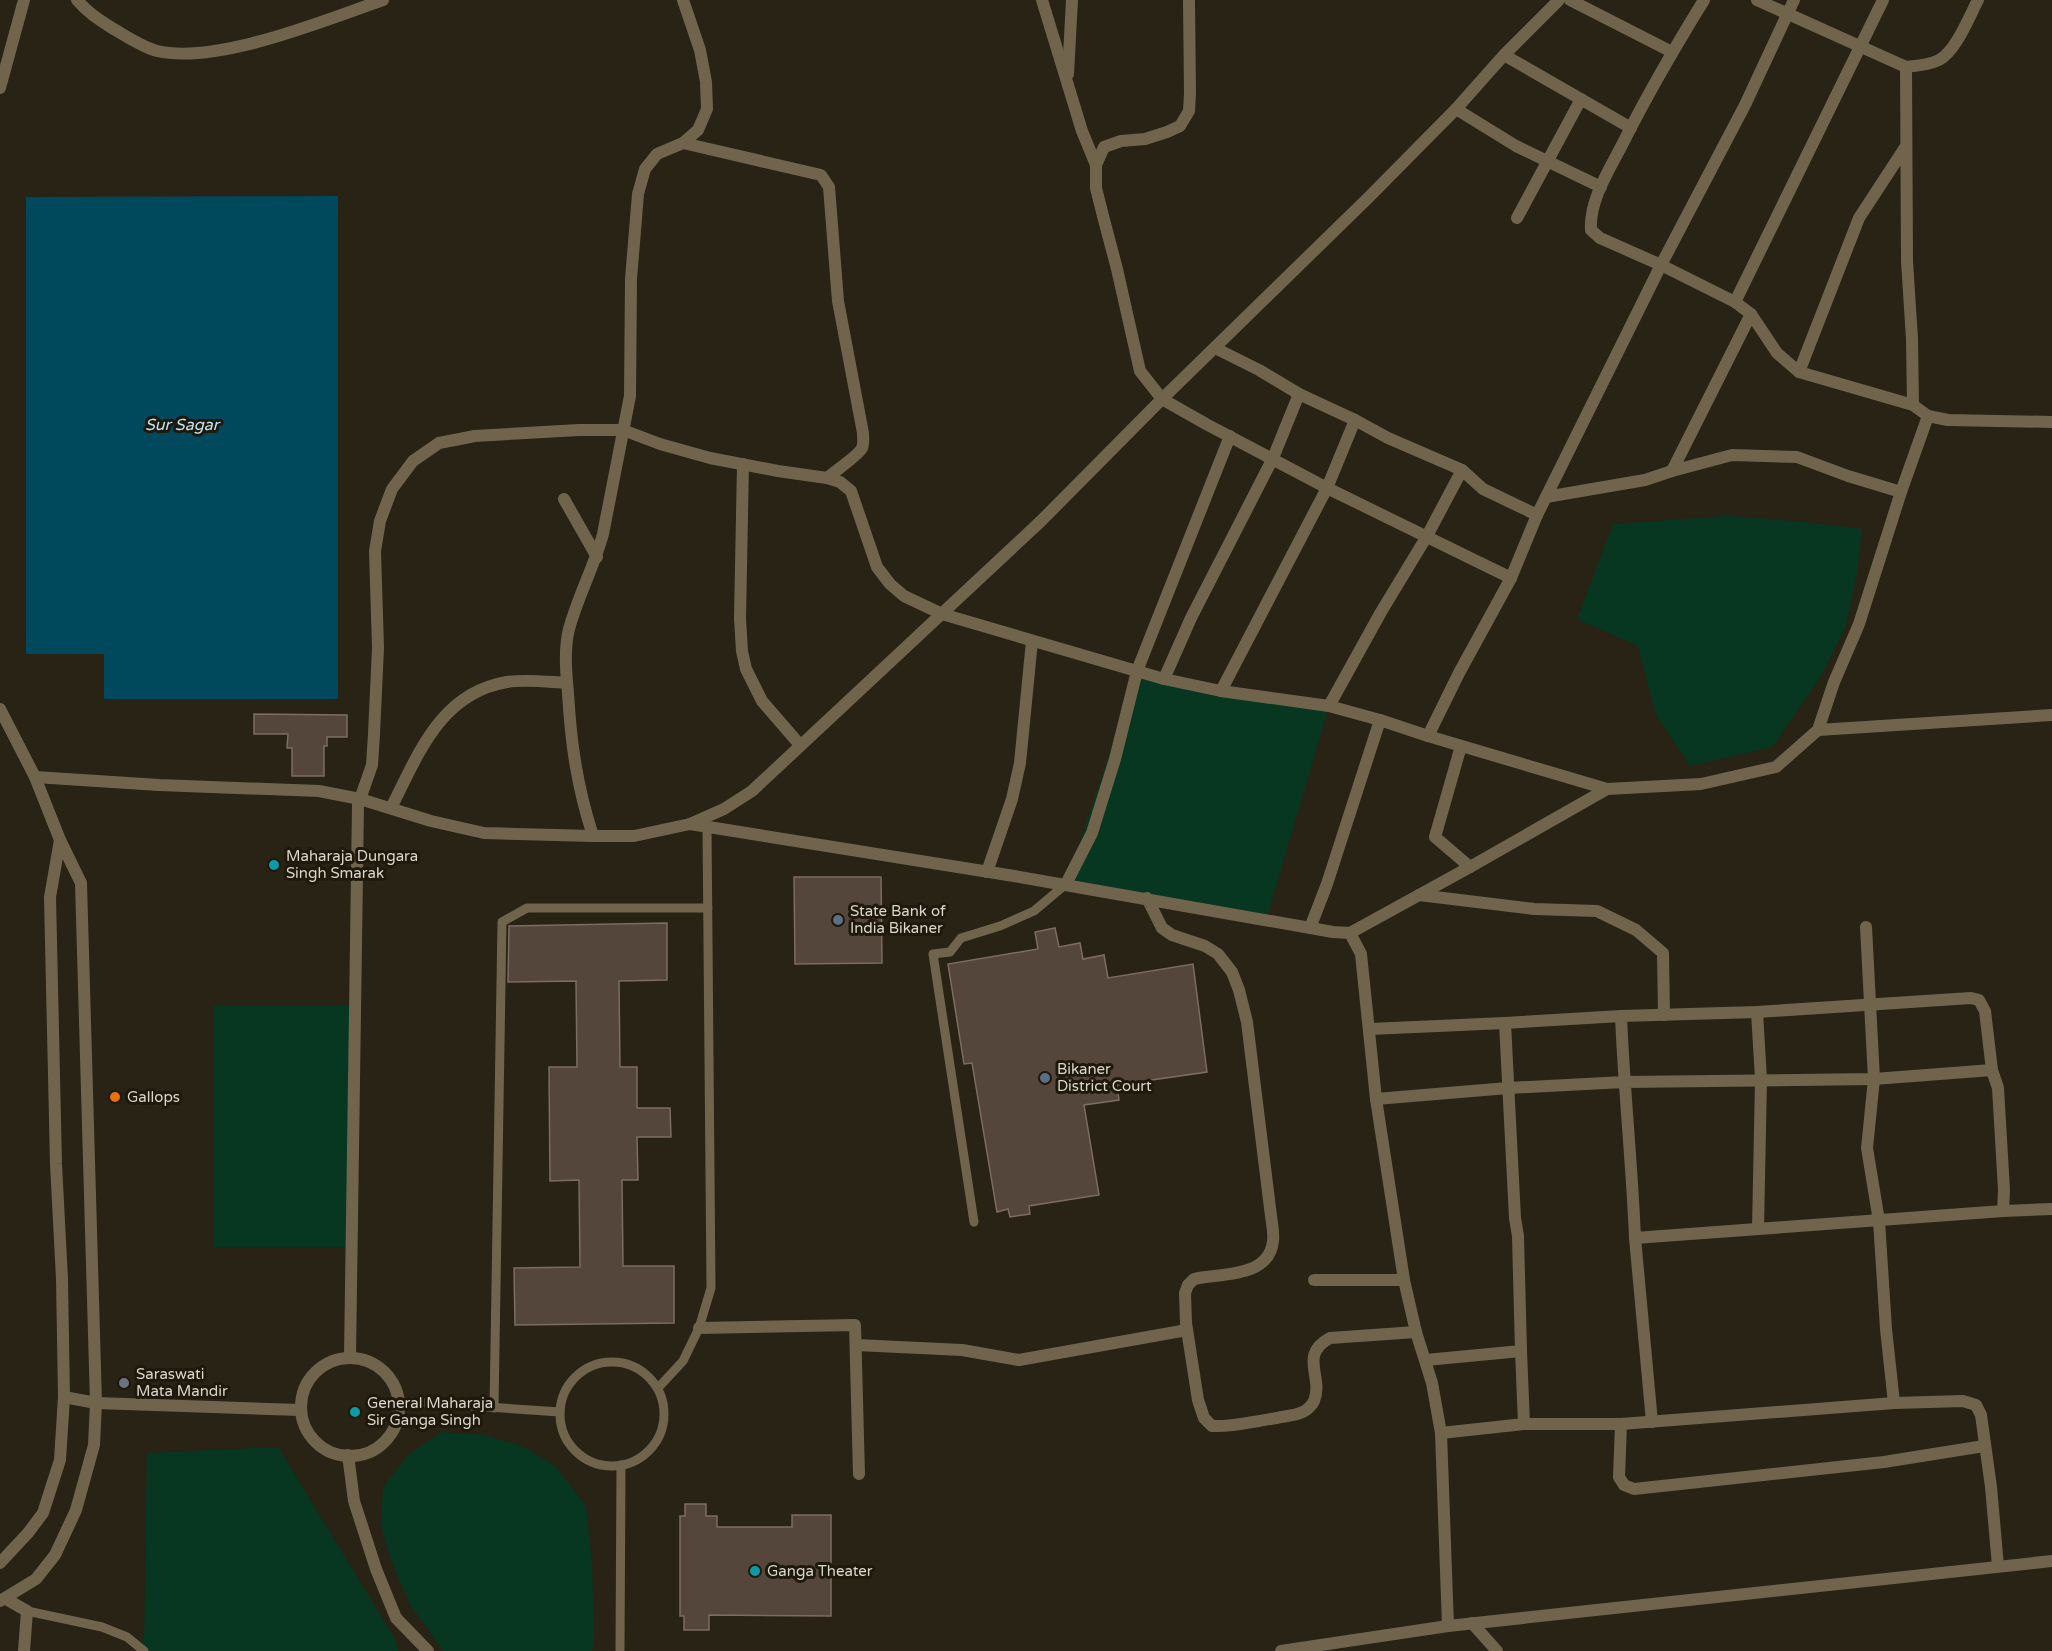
<svg xmlns="http://www.w3.org/2000/svg" width="2052" height="1651" viewBox="0 0 2052 1651" font-family="'Varela Round',sans-serif">
	<style>
		.green { fill: #073720 }
		.water { fill: #00485c }
		.building { fill: #55463c; stroke: #7c6c61; stroke-width: 1.5 }
		.lines { fill: none; stroke-linecap: round; stroke-linejoin: round }
		.service { stroke: #70654c; stroke-width: 9 }
		.minor { stroke: #70654c; stroke-width: 12 }
		.tertiary { stroke: #70654c; stroke-width: 12 }
		.culture-dot { fill: #0f9aa8; stroke: #1e190b; stroke-width: 2 }
		.service-dot { fill: #5c6f8a; stroke: #1e190b; stroke-width: 2 }
		.food-dot { fill: #e8710a; stroke: #1e190b; stroke-width: 2 }
		.worship-dot { fill: #6b7280; stroke: #1e190b; stroke-width: 2 }
		.labels { text-anchor: middle; dominant-baseline: central; stroke-width: 6; stroke-linejoin: round; paint-order: stroke }
		.poi-label { font-size: 15px; fill: #d8d5cc; stroke: #1e190b; text-anchor: start }
		.water-label { font-size: 16px; font-style: italic; fill: #bce5f4; stroke: #1e190b }
	</style>
	<rect width="100%" height="100%" fill="#282315"/>
	<g class="green">
		<polygon points="1728,516 1796,521 1862,529 1857,572 1846,626 1820,678 1772,747 1690,766 1656,715 1638,646 1577,619 1613,524"/>
		<polygon points="1137,671 1329,706 1266,920 1066,884"/>
		<rect x="214" y="1006" width="138" height="241"/>
		<polygon points="442,1432 485,1435 524,1447 556,1467 586,1506 592,1562 594,1636 592,1651 443,1651 409,1603 390,1558 381,1524 383,1487 409,1454"/>
		<polygon points="278,1447 395,1639 398,1651 137,1651 144,1638 147,1453"/>
	</g>
	<polygon class="water" points="338,196 338,699 104,699 104,654 26,654 26,197"/>
	<g class="building">
		<polygon points="254,714 347,715 347,737 327,737 327,746 324,746 324,776 292,776 292,748 287,748 288,734 254,734"/>
		<polygon points="794,877 881,877 882,963 795,964"/>
		<polygon points="667,923 667,980 619,981 620,1067 637,1067 637,1108 670,1108 671,1137 637,1137 638,1180 622,1180 623,1266 674,1266 674,1323 515,1325 514,1268 580,1267 579,1180 550,1181 549,1067 577,1067 576,981 508,982 509,926"/>
		<polygon points="1055,928 1059,947 1080,943 1083,959 1104,955 1108,978 1193,964 1207,1072 1117,1085 1119,1100 1084,1105 1099,1195 1029,1206 1030,1214 1010,1217 1008,1209 997,1212 972,1063 964,1064 948,964 1038,949 1035,932"/>
		<polygon points="685,1504 706,1504 706,1516 717,1516 717,1527 792,1527 792,1515 831,1515 831,1616 709,1615 709,1630 684,1630 684,1616 680,1616 680,1516 685,1516"/>
	</g>
	<g class="lines">
		<g class="service">
			<polyline points="974,1222 933,954 950,952 961,938 1000,926 1034,911 1066,884"/>
			<circle cx="612" cy="1414" r="52"/>
			<polyline points="658,1388 683,1361 699,1328 711,1288 707,827"/>
			<polyline points="399,1401 560,1412"/>
			<polyline points="494,1408 502,922 527,908 708,908"/>
			<polyline points="27,1611 102,1627 127,1637 144,1651"/>
			<polyline points="620,1651 621,1465"/>
		</g>
		<g class="minor">
			<path d="M77,0c10,12 21,19 35,28 14,8 30,19 45,23 60,14 168,-31 226,-51"/>
			<polyline points="1042,0 1082,131 1096,165"/>
			<polyline points="1189,0 1190,93 1189,111 1180,126 1167,132 1145,139 1121,141 1104,147 1096,165 1096,188 1103,216 1117,269 1140,371 1162,399 1206,424 1327,488 1511,578"/>
			<polyline points="1570,0 1672,52"/>
			<path d="M1704,0c-29,47 -57,95 -82,145 -13,25 -33,56 -31,85l9,8 61,27 74,37 16,12 26,39 22,19"/>
			<path d="M1757,0l149,67c10,-1 23,-2 33,-7 17,-9 30,-43 39,-60"/>
			<polyline points="1504,55 1631,128"/>
			<polyline points="1906,67 1907,261 1912,339 1913,405 1799,372 1859,218 1906,146"/>
			<polyline points="1068,74 1072,0"/>
			<polyline points="1456,109 1516,146 1601,187"/>
			<path d="M683,143l138,32 8,12 9,114 25,132c0,4 1,11 -1,15 -3,7 -27,23 -35,30"/>
			<polyline points="1517,218 1581,99"/>
			<polyline points="1735,302 1883,0"/>
			<polyline points="1215,348 1259,370 1299,394 1355,420 1388,438 1462,470"/>
			<polyline points="1913,405 1928,416 1948,420 2052,422"/>
			<polyline points="743,464 740,619 742,651 746,669 762,701 800,745"/>
			<polyline points="1672,471 1751,314"/>
			<polyline points="1901,492 1928,416"/>
			<polyline points="564,499 597,557"/>
			<polyline points="1537,515 1661,265 1745,105 1794,0"/>
			<polyline points="1164,679 1191,618 1273,458 1299,394"/>
			<polyline points="1221,691 1327,488 1355,420"/>
			<polyline points="1329,706 1381,612 1427,536 1462,470 1483,489 1537,515 1511,578 1459,673 1428,736"/>
			<polyline points="1818,730 2052,715"/>
			<polyline points="1461,746 1435,837 1470,867"/>
			<path d="M391,808c27,-53 49,-115 116,-126 19,-3 41,0 60,1"/>
			<polyline points="690,824 1014,876 1333,932 1350,933 1470,867 1607,789"/>
			<path d="M593,836c-16,-50 -22,-91 -25,-143 -2,-21 -4,-44 1,-64 9,-33 25,-62 34,-95l27,-138 1,-117 7,-85 7,-25 12,-15 26,-11 15,-13 9,-21 -1,-27 -6,-32 -17,-50"/>
			<polyline points="987,872 1012,799 1020,763 1032,641"/>
			<polyline points="1066,884 1092,833 1115,759 1137,671 1230,436"/>
			<polyline points="1419,895 1534,909 1597,911 1636,930 1663,953 1664,1015"/>
			<path d="M1147,898l15,30 10,7 33,11 13,8 14,18 7,18 8,32 24,194c1,8 3,17 2,25 -4,37 -51,32 -79,38l-6,6 -3,8 1,30 12,77 6,18 8,8c21,1 43,-5 65,-8 7,-2 16,-2 23,-5 5,-1 12,-7 14,-12 10,-24 -16,-46 16,-63l86,-6"/>
			<polyline points="1866,927 1874,1079 1867,1148 1879,1221 1886,1329 1894,1403"/>
			<polyline points="1310,928 1327,884 1380,720"/>
			<polyline points="1350,933 1361,954 1376,1099 1404,1280 1416,1332 1432,1383 1441,1433 1448,1626"/>
			<polyline points="1757,1012 1761,1079 1758,1229"/>
			<polyline points="1370,1029 1505,1023"/>
			<path d="M1376,1099l132,-11 116,-6 250,-3 118,-9 6,18 6,102 -1,21 -368,27c-3,-74 -11,-148 -14,-222l136,-4 214,-14 8,2 6,11 7,59"/>
			<polyline points="2003,1211 2052,1209"/>
			<polyline points="1635,1238 1652,1422"/>
			<polyline points="1314,1280 1404,1280"/>
			<polyline points="699,1328 855,1325 859,1474"/>
			<polyline points="856,1345 962,1350 1019,1360 1187,1330"/>
			<polyline points="1521,1351 1524,1424 1621,1424 1894,1403 1963,1401 1976,1405 1981,1415 1991,1487 1998,1566"/>
			<polyline points="350,1356 358,805 372,765 374,734 378,648 375,551 380,521 392,489 413,461 439,443 475,436 579,430 623,430 660,444 710,458 778,471 827,478 840,482 851,491 877,567 890,584 904,596 942,614 1164,679 1221,691 1329,706 1380,720 1428,736 1607,789 1701,784 1776,767 1818,730 1834,682 1859,624 1901,492 1848,476 1797,457 1732,455 1672,471 1645,480 1546,497"/>
			<circle cx="350" cy="1407" r="49"/>
			<polyline points="1426,1360 1521,1351 1518,1236 1515,1218 1505,1023 1621,1016"/>
			<polyline points="64,1397 96,1403 300,1410"/>
			<polyline points="1621,1424 1619,1477 1624,1485 1634,1489 1884,1462 1984,1446"/>
			<polyline points="1441,1433 1524,1424"/>
			<polyline points="348,1455 354,1501 376,1569 396,1618 428,1651"/>
			<polyline points="6,1599 27,1611 24,1651"/>
			<polyline points="1472,1623 1497,1651"/>
			<polyline points="1281,1651 1448,1626 2052,1561"/>
		</g>
		<g class="tertiary">
			<polyline points="0,88 24,0"/>
			<polyline points="0,709 35,777 60,840 50,897 56,1164 62,1279 64,1397 60,1460 43,1513 28,1533 0,1563"/>
			<polyline points="35,777 159,785 319,791 360,799 431,821 484,833 593,836 634,836 690,824 724,809 752,791 1041,521 1162,399 1368,198 1456,109 1504,55 1559,0"/>
			<polyline points="0,1601 36,1579 55,1555 76,1510 94,1445 96,1403 81,883 60,840"/>
		</g>
	</g>
	<g class="culture-dot">
		<circle cx="274" cy="865" r="6"/>
		<circle cx="355" cy="1412" r="6"/>
		<circle cx="755" cy="1571" r="6"/>
	</g>
	<g class="service-dot">
		<circle cx="838" cy="920" r="6"/>
		<circle cx="1045" cy="1078" r="6"/>
	</g>
	<circle class="food-dot" cx="115" cy="1097" r="6"/>
	<circle class="worship-dot" cx="124" cy="1383" r="6"/>
	<g class="labels">
		<g class="poi-label">
			<text x="286" y="856">Maharaja Dungara<tspan x="286" dy="17">Singh Smarak</tspan></text>
			<text x="850" y="911">State Bank of<tspan x="850" dy="17">India Bikaner</tspan></text>
			<text x="1057" y="1069">Bikaner<tspan x="1057" dy="17">District Court</tspan></text>
			<text x="127" y="1097">Gallops</text>
			<text x="136" y="1374">Saraswati<tspan x="136" dy="17">Mata Mandir</tspan></text>
			<text x="367" y="1403">General Maharaja<tspan x="367" dy="17">Sir Ganga Singh</tspan></text>
			<text x="767" y="1571">Ganga Theater</text>
		</g>
		<g class="water-label">
			<text x="182" y="425">Sur Sagar</text>
		</g>
	</g>
</svg>
